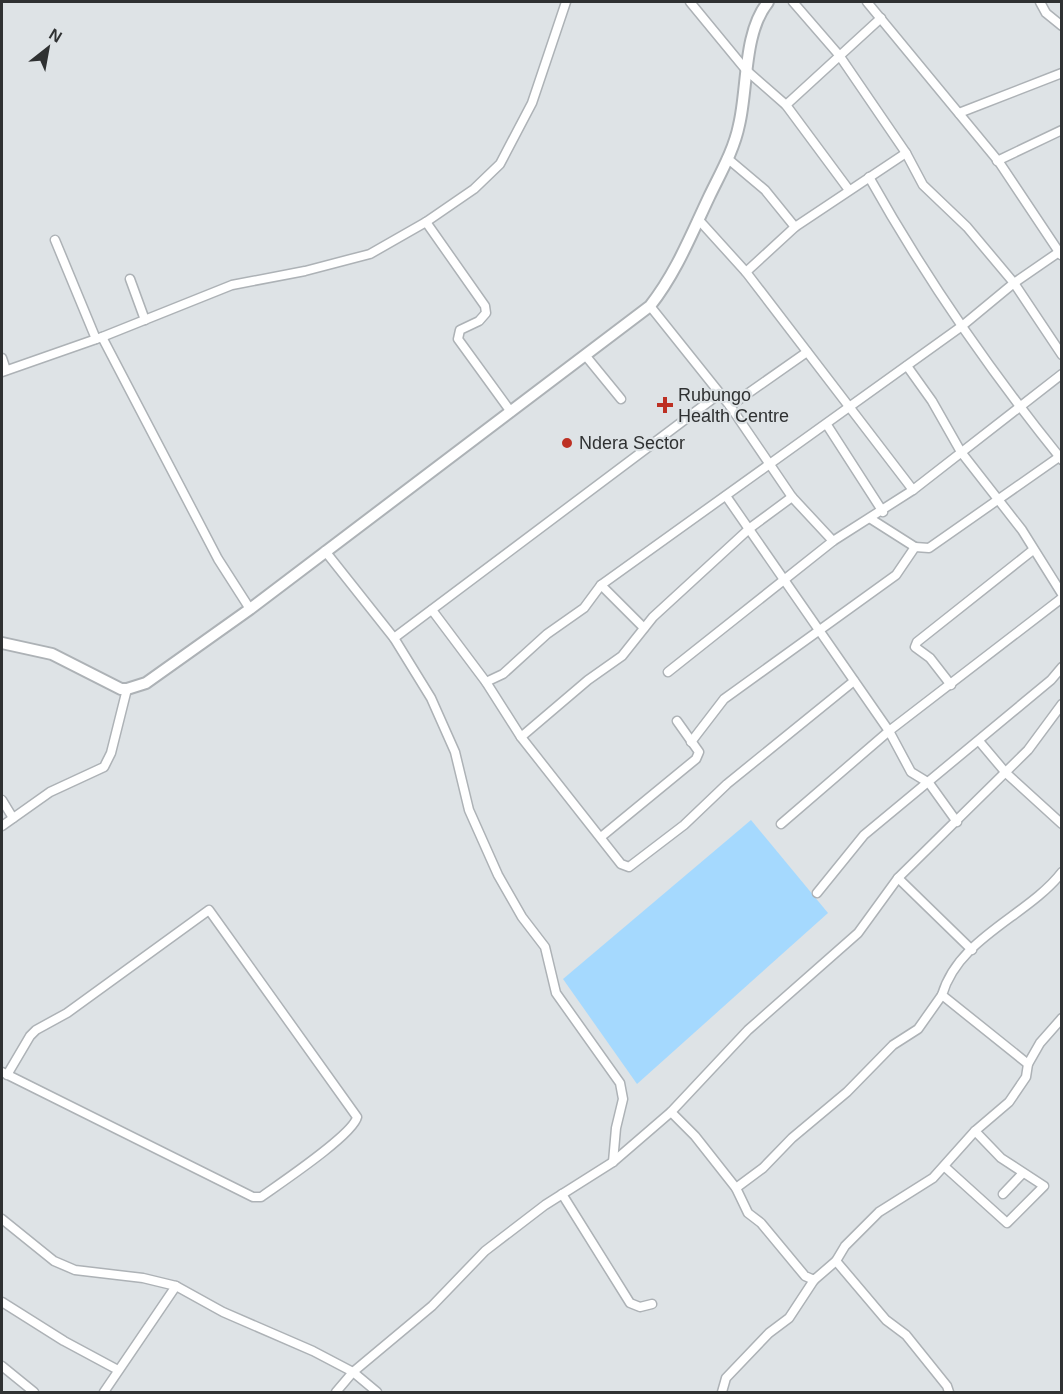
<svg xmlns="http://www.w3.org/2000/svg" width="1063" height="1394" viewBox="0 0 1063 1394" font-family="Arial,sans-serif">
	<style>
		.green { fill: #a5d9fe }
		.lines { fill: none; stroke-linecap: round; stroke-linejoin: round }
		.minor-casing { stroke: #adb2b6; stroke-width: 11 }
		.major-casing { stroke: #adb2b6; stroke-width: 14 }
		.minor { stroke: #fff; stroke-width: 8 }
		.major { stroke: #fff; stroke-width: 10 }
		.poi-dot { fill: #bd3023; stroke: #dee3e6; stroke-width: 2 }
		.labels { text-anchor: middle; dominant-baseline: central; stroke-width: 4.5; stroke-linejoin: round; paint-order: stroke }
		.poi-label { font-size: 18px; fill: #2f3132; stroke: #dee3e6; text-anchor: start }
	</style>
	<rect width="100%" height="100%" fill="#dee3e6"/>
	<polygon class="green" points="751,820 828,913 637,1084 563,979"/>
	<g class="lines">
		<defs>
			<g id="minor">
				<polyline points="690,2 746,70 786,105 849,190"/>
				<polyline points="793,2 839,55 906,153 923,185 967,227 1014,283 1062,355"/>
				<polyline points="867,2 999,162 1061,255"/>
				<polyline points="1040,2 1046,13 1062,26"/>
				<polyline points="786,105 881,18"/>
				<polyline points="959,113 1062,73"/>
				<polyline points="727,158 765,190 795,227"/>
				<polyline points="997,161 1062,130"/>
				<path d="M869,177c56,100 121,194 193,283"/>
				<polyline points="698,219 746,272 913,490"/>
				<polyline points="426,222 485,306 486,313 479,321 460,330 458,339 511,412"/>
				<polyline points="55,240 96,339"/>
				<polyline points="746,272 795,227 906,153"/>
				<polyline points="130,279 145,320"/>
				<polyline points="650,306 730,406 792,497 833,541"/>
				<polyline points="102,337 218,559 250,609"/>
				<polyline points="585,355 621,399"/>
				<polyline points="2,358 6,370"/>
				<polyline points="907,366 932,401 961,452 1022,530 1062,594"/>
				<polyline points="2,372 102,337 232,285 305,271 370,254 426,222 474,189 500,164 532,103 566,2"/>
				<polyline points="730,406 807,352"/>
				<polyline points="827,425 883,512"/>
				<polyline points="726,496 889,731 911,772 929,783 957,822"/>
				<polyline points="871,519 915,547"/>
				<polyline points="325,551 394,638 431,698 455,752 469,810 498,875 522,917 545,947 556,993 620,1083 623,1099 616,1128 613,1162"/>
				<polyline points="601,585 644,628"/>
				<polyline points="432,610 486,682 521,737 621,864 629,867 684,825 727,784 854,681"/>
				<polyline points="394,638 719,394"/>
				<polyline points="668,672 833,541 913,490 1062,374"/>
				<polyline points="486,682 503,674 547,634 584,608 601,585 962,326 1014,283 1059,252"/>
				<polyline points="951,685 930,658 915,647 917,642 1033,550"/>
				<polyline points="521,737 588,680 622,656 653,617 750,528 792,497"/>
				<polyline points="979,741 1006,773 1062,824"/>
				<polyline points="691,742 724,699 896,575 915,547 929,548 1059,457"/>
				<polyline points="2,800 13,818"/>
				<polyline points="781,824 889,731 1062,598"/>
				<polyline points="2,826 50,792 104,767 111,753 127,689"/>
				<polyline points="601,837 696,759 699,752 677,721"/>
				<polyline points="898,878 972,950"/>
				<polyline points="817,893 864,835 1051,680 1062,667"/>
				<path d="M1028,1064l-86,-69c17,-58 86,-79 120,-123"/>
				<path d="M2,1072l251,125h8c18,-13 92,-62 96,-80l-148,-207 -142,103 -31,17 -6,6 -23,39"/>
				<polyline points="671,1112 695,1136 736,1188 748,1213 761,1223 805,1276 814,1280 836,1261 845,1246 879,1212 933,1178 975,1131 1009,1102 1026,1077 1028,1064 1040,1043 1062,1018"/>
				<polyline points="945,1167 1007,1223 1044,1186 1001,1158 975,1131"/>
				<polyline points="736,1188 763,1168 792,1138 847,1092 893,1045 918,1029 942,995"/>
				<polyline points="562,1194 630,1303 640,1307 652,1304"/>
				<polyline points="1003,1194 1022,1174"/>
				<polyline points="2,1219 54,1261 75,1270 143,1278 176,1286 223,1312 313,1351 353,1372 377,1392"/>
				<polyline points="836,1261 886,1320 906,1335 947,1386 949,1392"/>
				<polyline points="2,1302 64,1341 118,1370"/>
				<polyline points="2,1366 34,1392"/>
				<polyline points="104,1392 176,1286"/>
				<polyline points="336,1392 353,1372 432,1306 485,1251 545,1205 613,1162 671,1112 748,1030 858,933 898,878 1028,750 1062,704"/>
				<polyline points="722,1392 726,1378 769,1333 789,1318 814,1280"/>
			</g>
			<path id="major" d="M2,643l50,11 69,35h6l19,-6 104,-74 400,-303c26,-33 41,-71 59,-109 11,-23 25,-47 30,-72 9,-37 4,-92 29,-123"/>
		</defs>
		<use href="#minor" class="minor-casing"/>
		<use href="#major" class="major-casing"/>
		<use href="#minor" class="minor"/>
		<use href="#major" class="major"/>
	</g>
	<g class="poi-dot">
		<path d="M662 396h6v6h6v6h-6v6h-6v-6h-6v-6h6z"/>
		<circle cx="567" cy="443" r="6"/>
	</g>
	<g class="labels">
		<g class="poi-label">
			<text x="678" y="395">Rubungo<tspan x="678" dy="21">Health Centre</tspan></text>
			<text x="579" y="443">Ndera Sector</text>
		</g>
	</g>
	<rect width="1063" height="1394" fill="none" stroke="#2f3132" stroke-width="6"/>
	<g transform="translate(48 48) rotate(31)" stroke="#dee3e6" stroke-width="4.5" paint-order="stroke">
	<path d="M0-4.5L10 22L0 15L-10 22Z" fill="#2f3132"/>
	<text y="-9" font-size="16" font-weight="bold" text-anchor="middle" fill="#2f3132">N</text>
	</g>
</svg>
